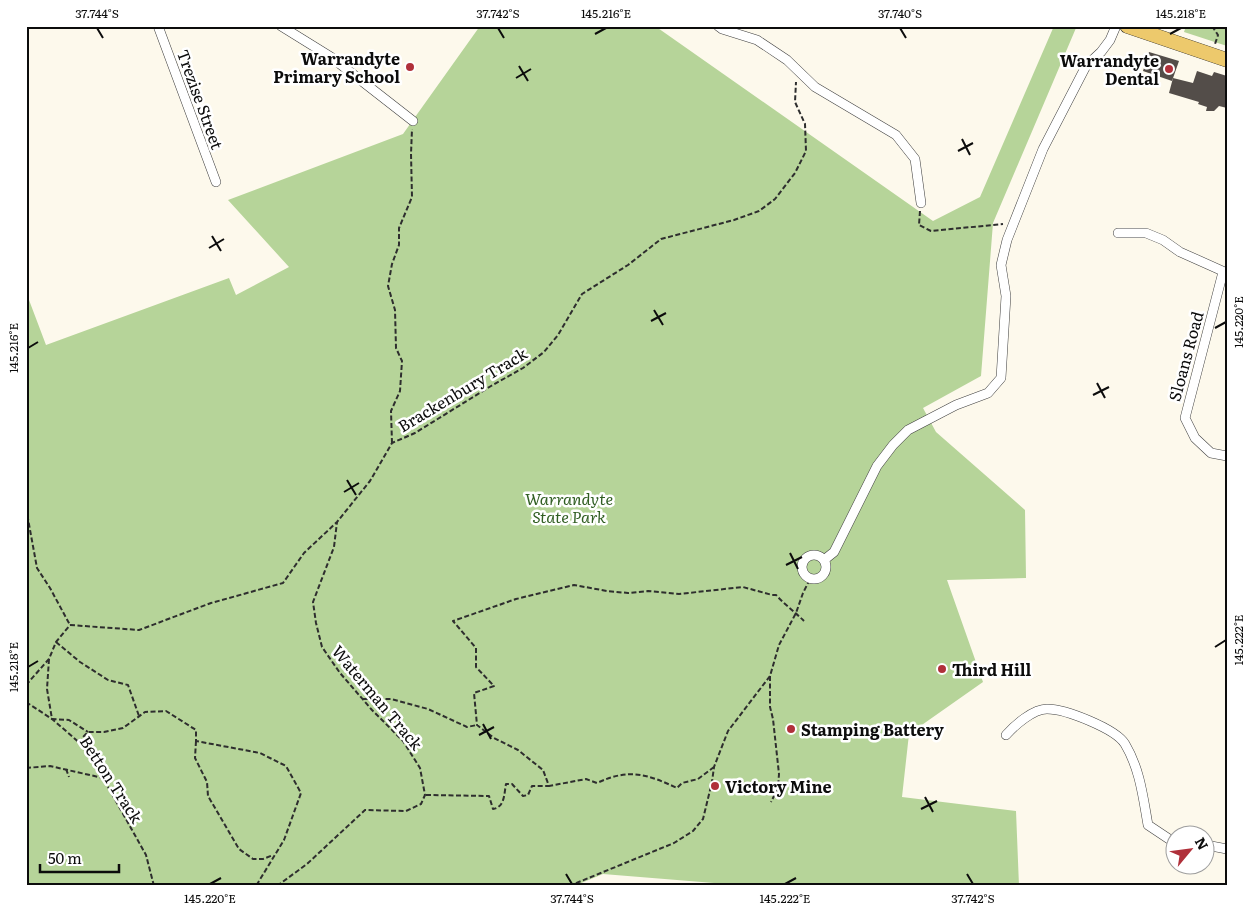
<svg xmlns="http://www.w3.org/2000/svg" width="1253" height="912" viewBox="0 0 1253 912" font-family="Literata,serif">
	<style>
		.forest { fill: #b6d499 }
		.building { fill: #534d49 }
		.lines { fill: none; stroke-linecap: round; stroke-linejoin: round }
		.street-casing { stroke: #3f3f3f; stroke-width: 10 }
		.primary-casing { stroke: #1d1d1d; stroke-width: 15 }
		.path { stroke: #2e2e2e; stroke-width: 2; stroke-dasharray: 5 2.5; stroke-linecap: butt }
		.street { stroke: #fff; stroke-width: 9 }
		.primary { stroke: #edc96c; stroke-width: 14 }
		.ticks { fill: none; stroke: #0c0c0c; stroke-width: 2 }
		.poi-dot { fill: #b0303a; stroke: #fff; stroke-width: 2 }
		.labels { text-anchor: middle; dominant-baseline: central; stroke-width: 5; stroke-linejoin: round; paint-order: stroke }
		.poi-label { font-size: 16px; font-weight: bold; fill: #0c0c0c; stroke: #fff; text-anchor: start }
		.street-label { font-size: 16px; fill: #0c0c0c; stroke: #fff }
		.park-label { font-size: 16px; font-style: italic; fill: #305e22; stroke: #fff }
		.neatline { fill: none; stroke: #0c0c0c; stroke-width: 2 }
		.ticks-label { font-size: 12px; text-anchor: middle; fill: #0c0c0c }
	</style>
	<rect width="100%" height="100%" fill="#fdf9ec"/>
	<g class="forest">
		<polygon points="480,26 655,26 933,221 980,197 1054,26 1072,26 1076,28 993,223 981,376 923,408 936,432 1025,510 1026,578 947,580 983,682 909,734 902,797 1016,811 1019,886 751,886 603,874 574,886 26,886 26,292 46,345 229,278 236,295 289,267 228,200 403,134"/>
		<polygon points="1186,26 1227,26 1227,46 1184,32"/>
	</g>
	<g class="building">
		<polygon points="1149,52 1179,61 1172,81 1143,71"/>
		<polygon points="1197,71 1212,76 1214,72 1227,76 1227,108 1219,106 1214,111 1206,111 1207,107 1198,104 1199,102 1169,93 1173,78 1193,83"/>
	</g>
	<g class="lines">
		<defs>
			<g id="street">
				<polyline points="158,26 216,182"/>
				<polyline points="281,26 331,57 413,121"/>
				<polyline points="718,26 722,29 757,40 787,60 815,87 896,135 915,159 921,203"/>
				<polyline points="1118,233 1146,233 1163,240 1180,252 1227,273"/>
				<polyline points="1223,272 1185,418 1195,438 1211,453 1227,456"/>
				<circle cx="814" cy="567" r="12"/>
				<polyline points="824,560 834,552 877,466 893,445 908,430 956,405 988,393 1001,378 1006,296 1001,265 1007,240 1043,149 1086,66 1101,52 1110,40 1116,26"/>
				<path d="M1006,735c9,-10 27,-26 41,-26 19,0 69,20 78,35 15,25 18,53 23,81l21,14 7,1"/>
				<polyline points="1206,845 1227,849"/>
			</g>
			<polyline id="primary" points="1127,26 1227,60"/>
		</defs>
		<use href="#street" class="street-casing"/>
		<use href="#primary" class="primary-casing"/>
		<g class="path">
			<polyline points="1212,26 1218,35 1215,44"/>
			<polyline points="920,211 919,225 931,231 1003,224"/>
			<polyline points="392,443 391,411 400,391 402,361 396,348 395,310 388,286 392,264 399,245 399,228 412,197 411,154 412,129"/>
			<polyline points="26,508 37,568 50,588 70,625"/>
			<polyline points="70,625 139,630 211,603 283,583 304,553 337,522 370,481 392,443 415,433 491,386 523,368 544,352 558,335 582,294 628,265 661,239 734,220 759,211 775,199 795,173 806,151 805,124 795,102 796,82"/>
			<polyline points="56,642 80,662 108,680 128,685 139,716"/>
			<polyline points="49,659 47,689 52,719 69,720 88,732"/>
			<polyline points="770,676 770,707 773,719 779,774 778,788 771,802"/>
			<polyline points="26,685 49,659 56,642 70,625"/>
			<polyline points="363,699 391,699 428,709 467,727 477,725"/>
			<polyline points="26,702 52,719 81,744 103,778 146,855 154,886"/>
			<polyline points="196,741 195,758 207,782 208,796 239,849 253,859 263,859 273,855"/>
			<polyline points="81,744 83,737 88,732 104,732 123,728 145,712 166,711 196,730 196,741 260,753 286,766 301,793 284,840 256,886"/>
			<path d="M714,767l-16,12 -16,4 -5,5c-30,-14 -48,-20 -80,-5l-11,-4 -37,7 -6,-16 -25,-20 -24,-12 -17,-13 -3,-32 20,-7 -18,-19v-19l-23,-27 63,-22 58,-14 33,6 21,2 20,-2 31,3 64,-7 29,8h4c9,10 19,17 28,26"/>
			<polyline points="26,768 50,766 103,778"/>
			<polyline points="66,769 69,777"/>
			<path d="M426,795l63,1 4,13c12,-2 11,-15 13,-25h6l11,12 5,-1 4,-9h17"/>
			<polyline points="277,886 307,864 365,810 406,811 421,804 425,795 420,768 403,741 372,710 340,673 322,647 316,623 313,602 334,547 337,522"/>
			<polyline points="569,886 674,843 693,831 703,819 712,782 714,767 728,731 770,676 779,645 796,613 803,593 810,579"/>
		</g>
		<use href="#street" class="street"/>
		<use href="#primary" class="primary"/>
	</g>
	<path class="ticks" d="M97,28l6,10M498,28l6,10M900,28l6,10M595,34l11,-6M1170,34l11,-6M519,66l9,15M516,78l15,-9M962,139l8,16M958,151l15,-8M212,236l9,15M209,248l15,-9M654,310l9,15M651,321l15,-8M1215,328l11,-6M28,348l10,-6M1097,383l8,15M1093,395l16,-8M347,480l9,15M344,492l15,-9M790,553l8,16M786,565l16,-8M1215,647l11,-7M28,667l10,-6M483,724l8,15M479,735l15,-8M925,797l8,15M921,809l16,-8M566,874l6,10M967,874l6,10M210,884l11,-6M785,884l11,-6"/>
	<g class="poi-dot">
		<circle cx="410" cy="67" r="5"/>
		<circle cx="1169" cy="69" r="5"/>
		<circle cx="942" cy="669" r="5"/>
		<circle cx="791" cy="729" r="5"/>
		<circle cx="715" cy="786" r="5"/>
	</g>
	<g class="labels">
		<g class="poi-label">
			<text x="400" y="58" text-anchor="end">Warrandyte<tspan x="400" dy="18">Primary School</tspan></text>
			<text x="1159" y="60" text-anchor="end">Warrandyte<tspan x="1159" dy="18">Dental</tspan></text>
			<text x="952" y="669">Third Hill</text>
			<text x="801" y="729">Stamping Battery</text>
			<text x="725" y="786">Victory Mine</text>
		</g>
		<g class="street-label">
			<text transform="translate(201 99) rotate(70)">Trezise Street</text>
			<text transform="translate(1185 356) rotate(-75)">Sloans Road</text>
			<text transform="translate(462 389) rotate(-31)">Brackenbury Track</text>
			<text transform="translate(378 697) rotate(50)">Waterman Track</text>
			<text transform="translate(112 779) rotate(57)">Betton Track</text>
		</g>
		<g class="park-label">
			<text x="569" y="498">Warrandyte<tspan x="569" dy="18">State Park</tspan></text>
		</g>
	</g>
	<rect width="1253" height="912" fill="none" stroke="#ffffff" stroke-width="55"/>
	<g transform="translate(1190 850) rotate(61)"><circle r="24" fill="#ffffff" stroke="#9e9e9e"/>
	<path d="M0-4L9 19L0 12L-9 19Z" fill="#b0303a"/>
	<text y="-8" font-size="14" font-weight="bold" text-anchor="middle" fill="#0c0c0c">N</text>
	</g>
	<path d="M40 864v8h79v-8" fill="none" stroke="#0c0c0c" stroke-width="2.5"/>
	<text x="48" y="864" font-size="15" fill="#0c0c0c" stroke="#ffffff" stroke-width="4" paint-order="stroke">50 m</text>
	<rect x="28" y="28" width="1198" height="856" class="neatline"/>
	<g class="ticks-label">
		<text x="97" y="18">37.744°S</text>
		<text x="498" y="18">37.742°S</text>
		<text x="606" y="18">145.216°E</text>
		<text x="900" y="18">37.740°S</text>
		<text x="1181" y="18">145.218°E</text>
		<text transform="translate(1239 322) rotate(-90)" y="4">145.220°E</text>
		<text transform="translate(14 348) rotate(-90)" y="4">145.216°E</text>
		<text transform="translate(1239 640) rotate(-90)" y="4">145.222°E</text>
		<text transform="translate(14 667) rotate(-90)" y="4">145.218°E</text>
		<text x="210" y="903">145.220°E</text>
		<text x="572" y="903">37.744°S</text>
		<text x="785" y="903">145.222°E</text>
		<text x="973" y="903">37.742°S</text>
	</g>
</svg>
